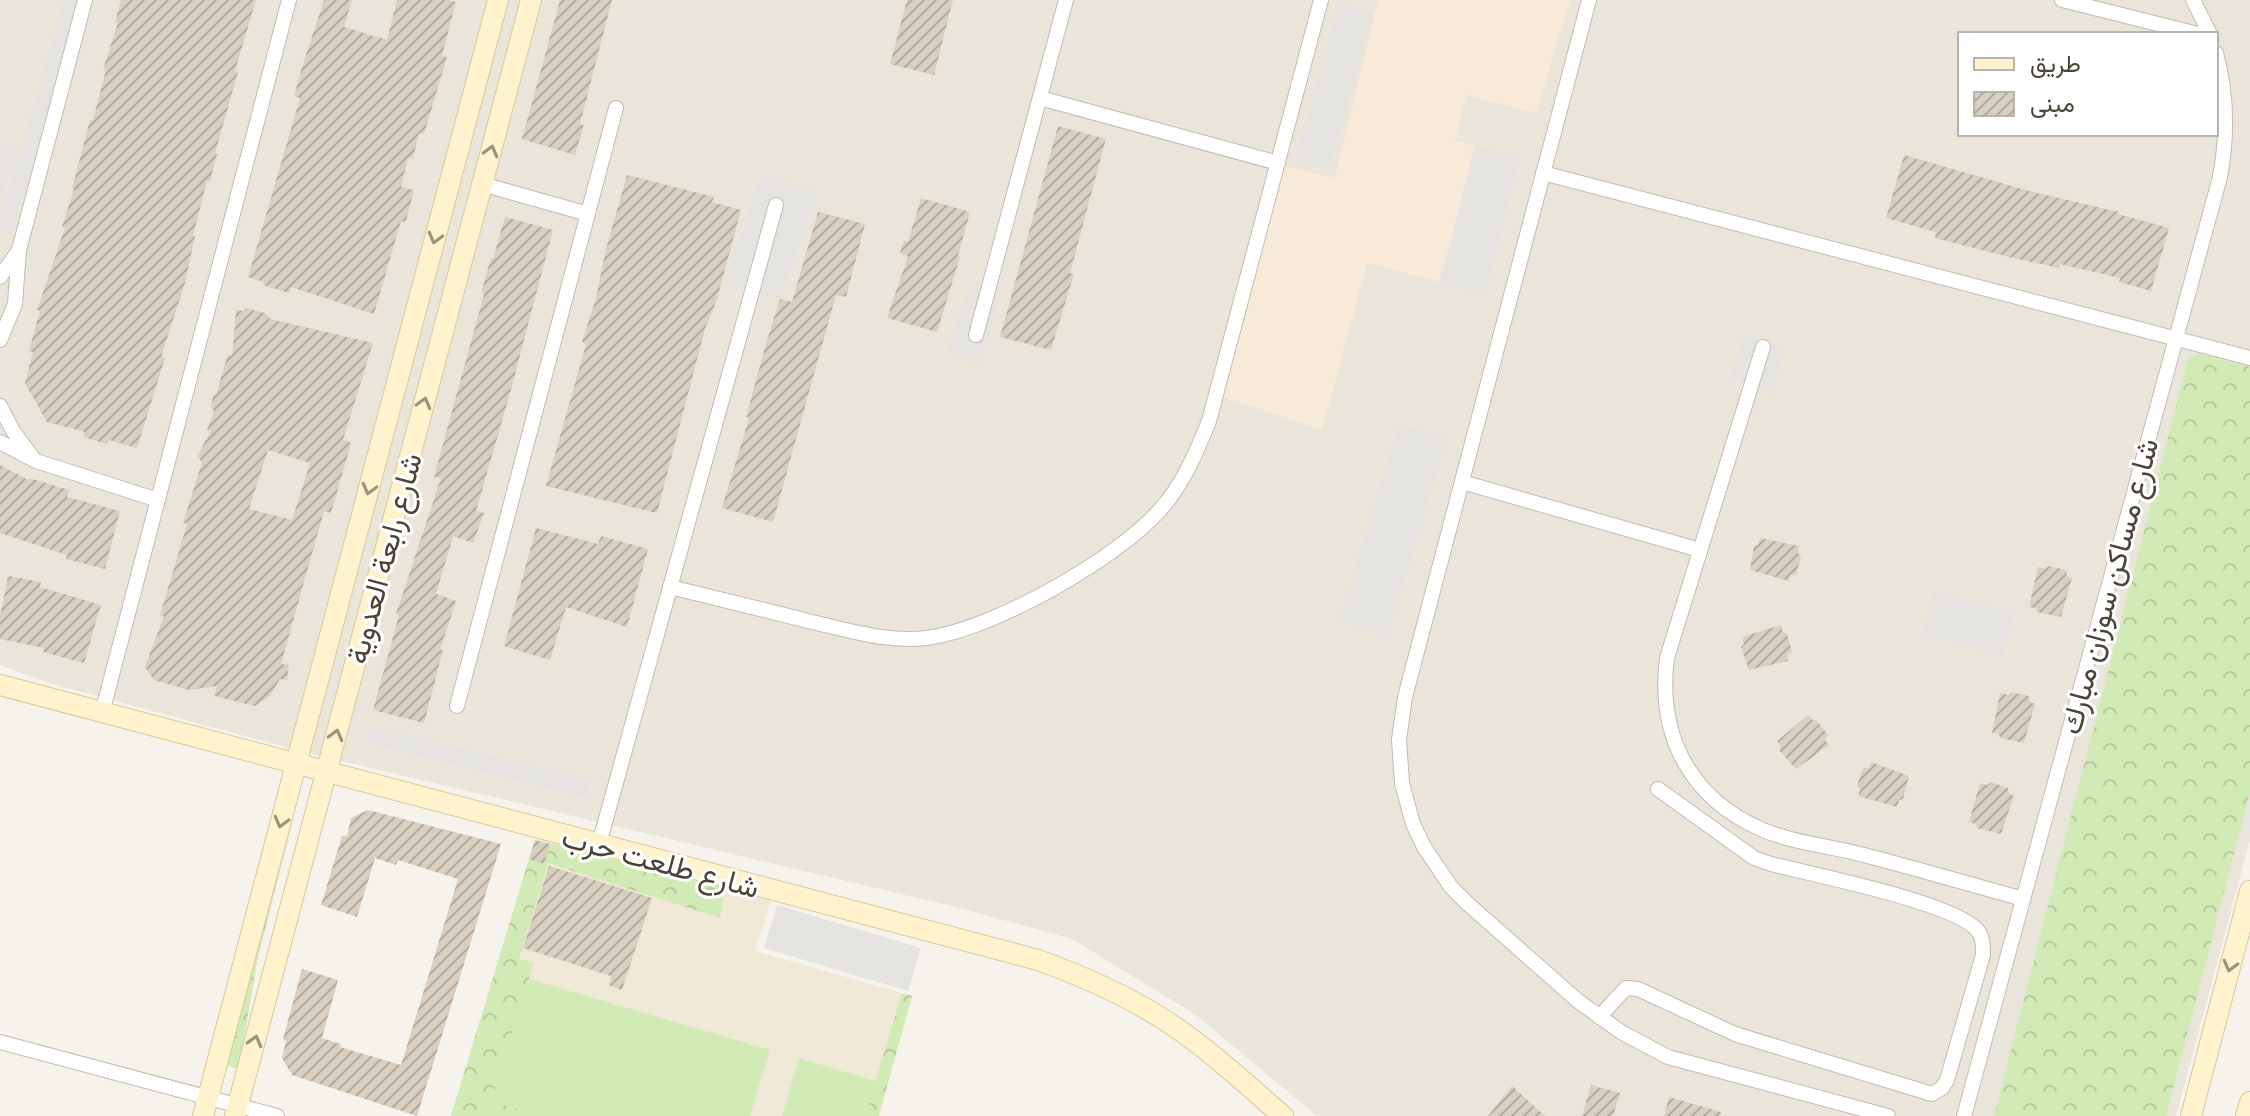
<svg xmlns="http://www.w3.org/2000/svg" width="2250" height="1116" viewBox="0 0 2250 1116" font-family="'PT Sans Narrow',Vazirmatn,sans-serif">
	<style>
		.residential { fill: #eae5da; fill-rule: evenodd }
		.commercial { fill: #f7ead8 }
		.education { fill: #efe8d6 }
		.forest { fill: url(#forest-crowns) }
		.pitch { fill: #d2eab5 }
		.parking { fill: #e5e3e0 }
		.building { fill: url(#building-hatch); fill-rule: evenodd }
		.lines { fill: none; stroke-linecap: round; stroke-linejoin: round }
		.street-casing { stroke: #c2bbae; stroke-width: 16 }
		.secondary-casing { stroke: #d6c79b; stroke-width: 22 }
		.street { stroke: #fff; stroke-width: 14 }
		.secondary { stroke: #fff3cd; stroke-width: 20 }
		.oneway { stroke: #9c937c }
		.labels { text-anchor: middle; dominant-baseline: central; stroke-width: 6; stroke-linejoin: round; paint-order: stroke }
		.street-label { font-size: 30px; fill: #4b4439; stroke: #fff }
	</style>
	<defs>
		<pattern id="forest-crowns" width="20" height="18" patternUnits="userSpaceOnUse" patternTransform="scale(2)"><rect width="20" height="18" fill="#d2eab5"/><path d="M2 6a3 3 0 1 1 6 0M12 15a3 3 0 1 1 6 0" fill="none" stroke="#b6ca9c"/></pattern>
		<pattern id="building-hatch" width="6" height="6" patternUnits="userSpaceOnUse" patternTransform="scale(2)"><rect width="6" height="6" fill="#d8cfc1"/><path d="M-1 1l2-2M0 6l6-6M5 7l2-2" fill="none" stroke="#b1aa9e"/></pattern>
	</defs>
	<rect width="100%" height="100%" fill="#f6f3ec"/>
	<path class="residential" d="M0,0h2250v840l-74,276h-859l-121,-101 -124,-76 -116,-32 -644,-153 -263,-71 -49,-18zM1960,34h256v100h-256z"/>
	<polygon class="commercial" points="1378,0 1570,0 1536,113 1466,95 1455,140 1475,146 1440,282 1367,263 1322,430 1224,397 1281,165 1335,178"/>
	<polygon class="education" points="535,839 771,901 755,951 912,996 878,1116 451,1116"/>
	<g class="forest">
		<polygon points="2200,354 2250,367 2250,792 2166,1116 1994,1116 2188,359"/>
		<polygon points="294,817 258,957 239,1069 225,1065"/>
		<polygon points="551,843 720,887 723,902 720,918 548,863 519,959 534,963 492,1101 541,1116 451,1116 529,859 544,864"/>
		<polygon points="902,993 912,996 879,1116 865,1116"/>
	</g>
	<g class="pitch">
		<polygon points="529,979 770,1050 750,1116 541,1116 492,1101"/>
		<polygon points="799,1058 875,1081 865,1116 782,1116"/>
	</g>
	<g class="parking">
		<polygon points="64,0 80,0 13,232 0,225 0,222"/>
		<polygon points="1339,3 1373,12 1329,169 1295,160"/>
		<polygon points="0,144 17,150 1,195 0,194"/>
		<polygon points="1475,146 1520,157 1485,294 1440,282"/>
		<polygon points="761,174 818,192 780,299 725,282"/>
		<polygon points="969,288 1001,299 978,364 946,352"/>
		<polygon points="1743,334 1786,346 1772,395 1729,383"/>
		<polygon points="1399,424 1447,438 1387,637 1339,622"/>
		<polygon points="1934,591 2014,613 2003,656 1922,634"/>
		<polygon points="371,727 590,779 586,798 366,743"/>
		<polygon points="777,905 921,948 908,991 764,948"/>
	</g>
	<g class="building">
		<polygon points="121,0 256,0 235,71 238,72 215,153 217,154 210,182 207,181 193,236 195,236 185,283 161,357 165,358 137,448 109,440 107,444 83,437 85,432 47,422 25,383 33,352 29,351 40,311 37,310 65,228 62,227 74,189 72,189 90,120 93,120 106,70 103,69 118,23 115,23"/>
		<polygon points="324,0 352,0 344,27 387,40 397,0 446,0 456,2 442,56 447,57 424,134 419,133 413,158 408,158 401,187 414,190 406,222 401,221 374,314 291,287 289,293 263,285 264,282 248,277 300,98 294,96 303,64"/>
		<polygon points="560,0 612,0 580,124 584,125 575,155 522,139"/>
		<polygon points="907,0 953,0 934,75 890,64"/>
		<polygon points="1058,126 1106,139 1070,273 1074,274 1051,350 1000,337"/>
		<polygon points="1904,155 2029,191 2119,212 2118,214 2169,228 2151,291 2119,282 2120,278 2060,264 2059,268 2009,257 1935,238 1936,232 1886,218"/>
		<polygon points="627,175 714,197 712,202 741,210 717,299 705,329 657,513 546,486 586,344 582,342 596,298 606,249"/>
		<polygon points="921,198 970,212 958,256 960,257 937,332 887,318 908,256 900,253 904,240 908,242"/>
		<polygon points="818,212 865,224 846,297 836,295 773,522 722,508 749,418 746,417 767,340 780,299 792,302"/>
		<polygon points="505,217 553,230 509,397 476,511 484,513 473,543 453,536 436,594 456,601 440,650 443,650 424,723 373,710 399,615 396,614 441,478 434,477 484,294 481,293 491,258 493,259"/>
		<path d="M245,308l20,5 5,6 103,24 -30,97 8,3 -11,39 -9,31 -7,-2 -43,153 8,1 -2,15 -7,-1 -10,17 -15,10 -41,-10 3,-10 -28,4 -35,-10 -9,-13 19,-51 -4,-1 27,-91 -4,-1 19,-61 -5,-6 14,-25 -4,-1 7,-19 -3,-4 2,-12h3l12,-41 4,2 4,-46 7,1zM268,450l42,13 -18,57 -43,-11z"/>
		<polygon points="0,465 28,480 29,478 69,490 67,497 120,511 105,569 66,559 67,555 0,533"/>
		<polygon points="536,528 598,544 601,536 648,549 627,627 566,607 550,660 504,646"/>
		<polygon points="1760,538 1799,546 1798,553 1801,557 1796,575 1790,575 1789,581 1750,570 1754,546 1758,545"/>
		<polygon points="2048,566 2066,570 2067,576 2072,578 2061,617 2037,612 2036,608 2029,607 2038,567 2045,569"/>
		<polygon points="8,576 41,582 40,587 101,605 84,663 43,652 44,648 0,639 0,616"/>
		<polygon points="1781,625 1783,632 1787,634 1792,652 1787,655 1788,661 1749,670 1741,647 1744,644 1742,637"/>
		<polygon points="2011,692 2029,696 2030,702 2035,704 2024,743 2000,738 1999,734 1992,733 2000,693 2008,695"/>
		<polygon points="1808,715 1813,720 1817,721 1828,735 1825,740 1829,745 1796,769 1779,750 1781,746 1777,741"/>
		<polygon points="1871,762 1909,776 1903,799 1899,800 1897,807 1858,796 1860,790 1857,786 1863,768 1869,768"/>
		<polygon points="1991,782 2008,788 2009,794 2014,796 2001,834 1977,828 1976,824 1969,822 1980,783 1987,785"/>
		<polygon points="368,810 501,844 417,1116 292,1075 282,1058 286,1041 283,1039 302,969 338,980 322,1038 341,1044 340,1047 401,1065 458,879 398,860 396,865 375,858 357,917 321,905 342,836 347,836 351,818"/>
		<polygon points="535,840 550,844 544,864 529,859"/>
		<polygon points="549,866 652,898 622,990 609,985 611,976 523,948"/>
		<polygon points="1591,1085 1620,1093 1613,1116 1582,1116"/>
		<polygon points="1512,1086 1545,1116 1488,1116"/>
		<polygon points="1669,1097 1721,1112 1720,1116 1664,1116"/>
	</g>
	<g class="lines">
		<defs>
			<g id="street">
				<polyline points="1589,0 1405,697 1399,740 1402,783 1413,824 1424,847 1451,887 1468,904 1578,1001 1621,1032 1668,1057 1888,1116"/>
				<polyline points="2062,0 2198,34"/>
				<polyline points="2193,0 2210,34"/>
				<polyline points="1040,98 1278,163"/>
				<polyline points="1543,173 2250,358"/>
				<polyline points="482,184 588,214"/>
				<polyline points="0,277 19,250"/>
				<polyline points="976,335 1066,0"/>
				<polyline points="0,340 15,304 19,250 85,0"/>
				<path d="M1763,347l-96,311c-10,77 23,141 96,172 31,13 68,16 101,25 53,14 106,29 159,44"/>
				<polyline points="0,406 13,431 33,458"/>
				<polyline points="0,442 36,461 158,500"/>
				<polyline points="1462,482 1700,550"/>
				<path d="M670,587c48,12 95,23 142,35 36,8 77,21 114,16 66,-8 189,-78 233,-127 24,-26 37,-58 50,-90l112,-421"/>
				<polyline points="457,706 616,108"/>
				<polyline points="102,713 289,0"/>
				<polyline points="599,844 776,205"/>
				<path d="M1599,1017l27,-29 12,1 97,45 197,60 10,-6 5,-8 36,-125c0,-9 0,-17 -5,-24 -21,-28 -168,-57 -207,-67l-17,-6 -96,-69"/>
				<polyline points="0,1042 277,1116"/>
				<path d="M1964,1116l256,-939c8,-43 7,-83 -4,-124"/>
			</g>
			<g id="secondary">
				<path d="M0,685l1038,275c47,17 93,37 134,65 40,27 75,60 111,91"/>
				<polyline points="203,1116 498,0"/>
				<polyline points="235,1116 531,0"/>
				<polyline points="2191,1116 2250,891"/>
				<polyline points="2246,1116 2250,1102"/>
			</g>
		</defs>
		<use href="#street" class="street-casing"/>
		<use href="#secondary" class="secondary-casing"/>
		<use href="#street" class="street"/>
		<use href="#secondary" class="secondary"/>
	</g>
	<defs><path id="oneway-chevron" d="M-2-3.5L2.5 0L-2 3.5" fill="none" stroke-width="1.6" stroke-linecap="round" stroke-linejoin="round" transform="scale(2)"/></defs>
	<g class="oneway">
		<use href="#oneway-chevron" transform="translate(491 151) rotate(-75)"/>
		<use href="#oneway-chevron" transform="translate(435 238) rotate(105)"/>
		<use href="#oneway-chevron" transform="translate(424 403) rotate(-75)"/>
		<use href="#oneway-chevron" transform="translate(369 489) rotate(105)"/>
		<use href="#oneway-chevron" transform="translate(336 735) rotate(-75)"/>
		<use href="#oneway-chevron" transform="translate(281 822) rotate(105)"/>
		<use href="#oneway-chevron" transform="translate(2230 966) rotate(105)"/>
		<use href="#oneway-chevron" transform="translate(255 1041) rotate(-75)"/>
	</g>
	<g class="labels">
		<g class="street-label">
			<text transform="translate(383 558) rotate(-75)">شارع رابعة العدوية</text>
			<text transform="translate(2108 586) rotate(-75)">شارع مساكن سوزان مبارك</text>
			<text transform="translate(661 861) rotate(15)">شارع طلعت حرب</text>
		</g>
	</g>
	<rect x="1958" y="32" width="260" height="104" fill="#ffffff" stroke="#b7b4b0" stroke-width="2"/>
	<rect x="1974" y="58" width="40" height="12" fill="#fff3cd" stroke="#b7b4b0" stroke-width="2"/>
	<text x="2030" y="72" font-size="24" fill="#4b4439">طريق</text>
	<rect x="1974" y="92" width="40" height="24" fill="url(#building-hatch)" stroke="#b7b4b0" stroke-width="2"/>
	<text x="2030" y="112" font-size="24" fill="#4b4439">مبنى</text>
</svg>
